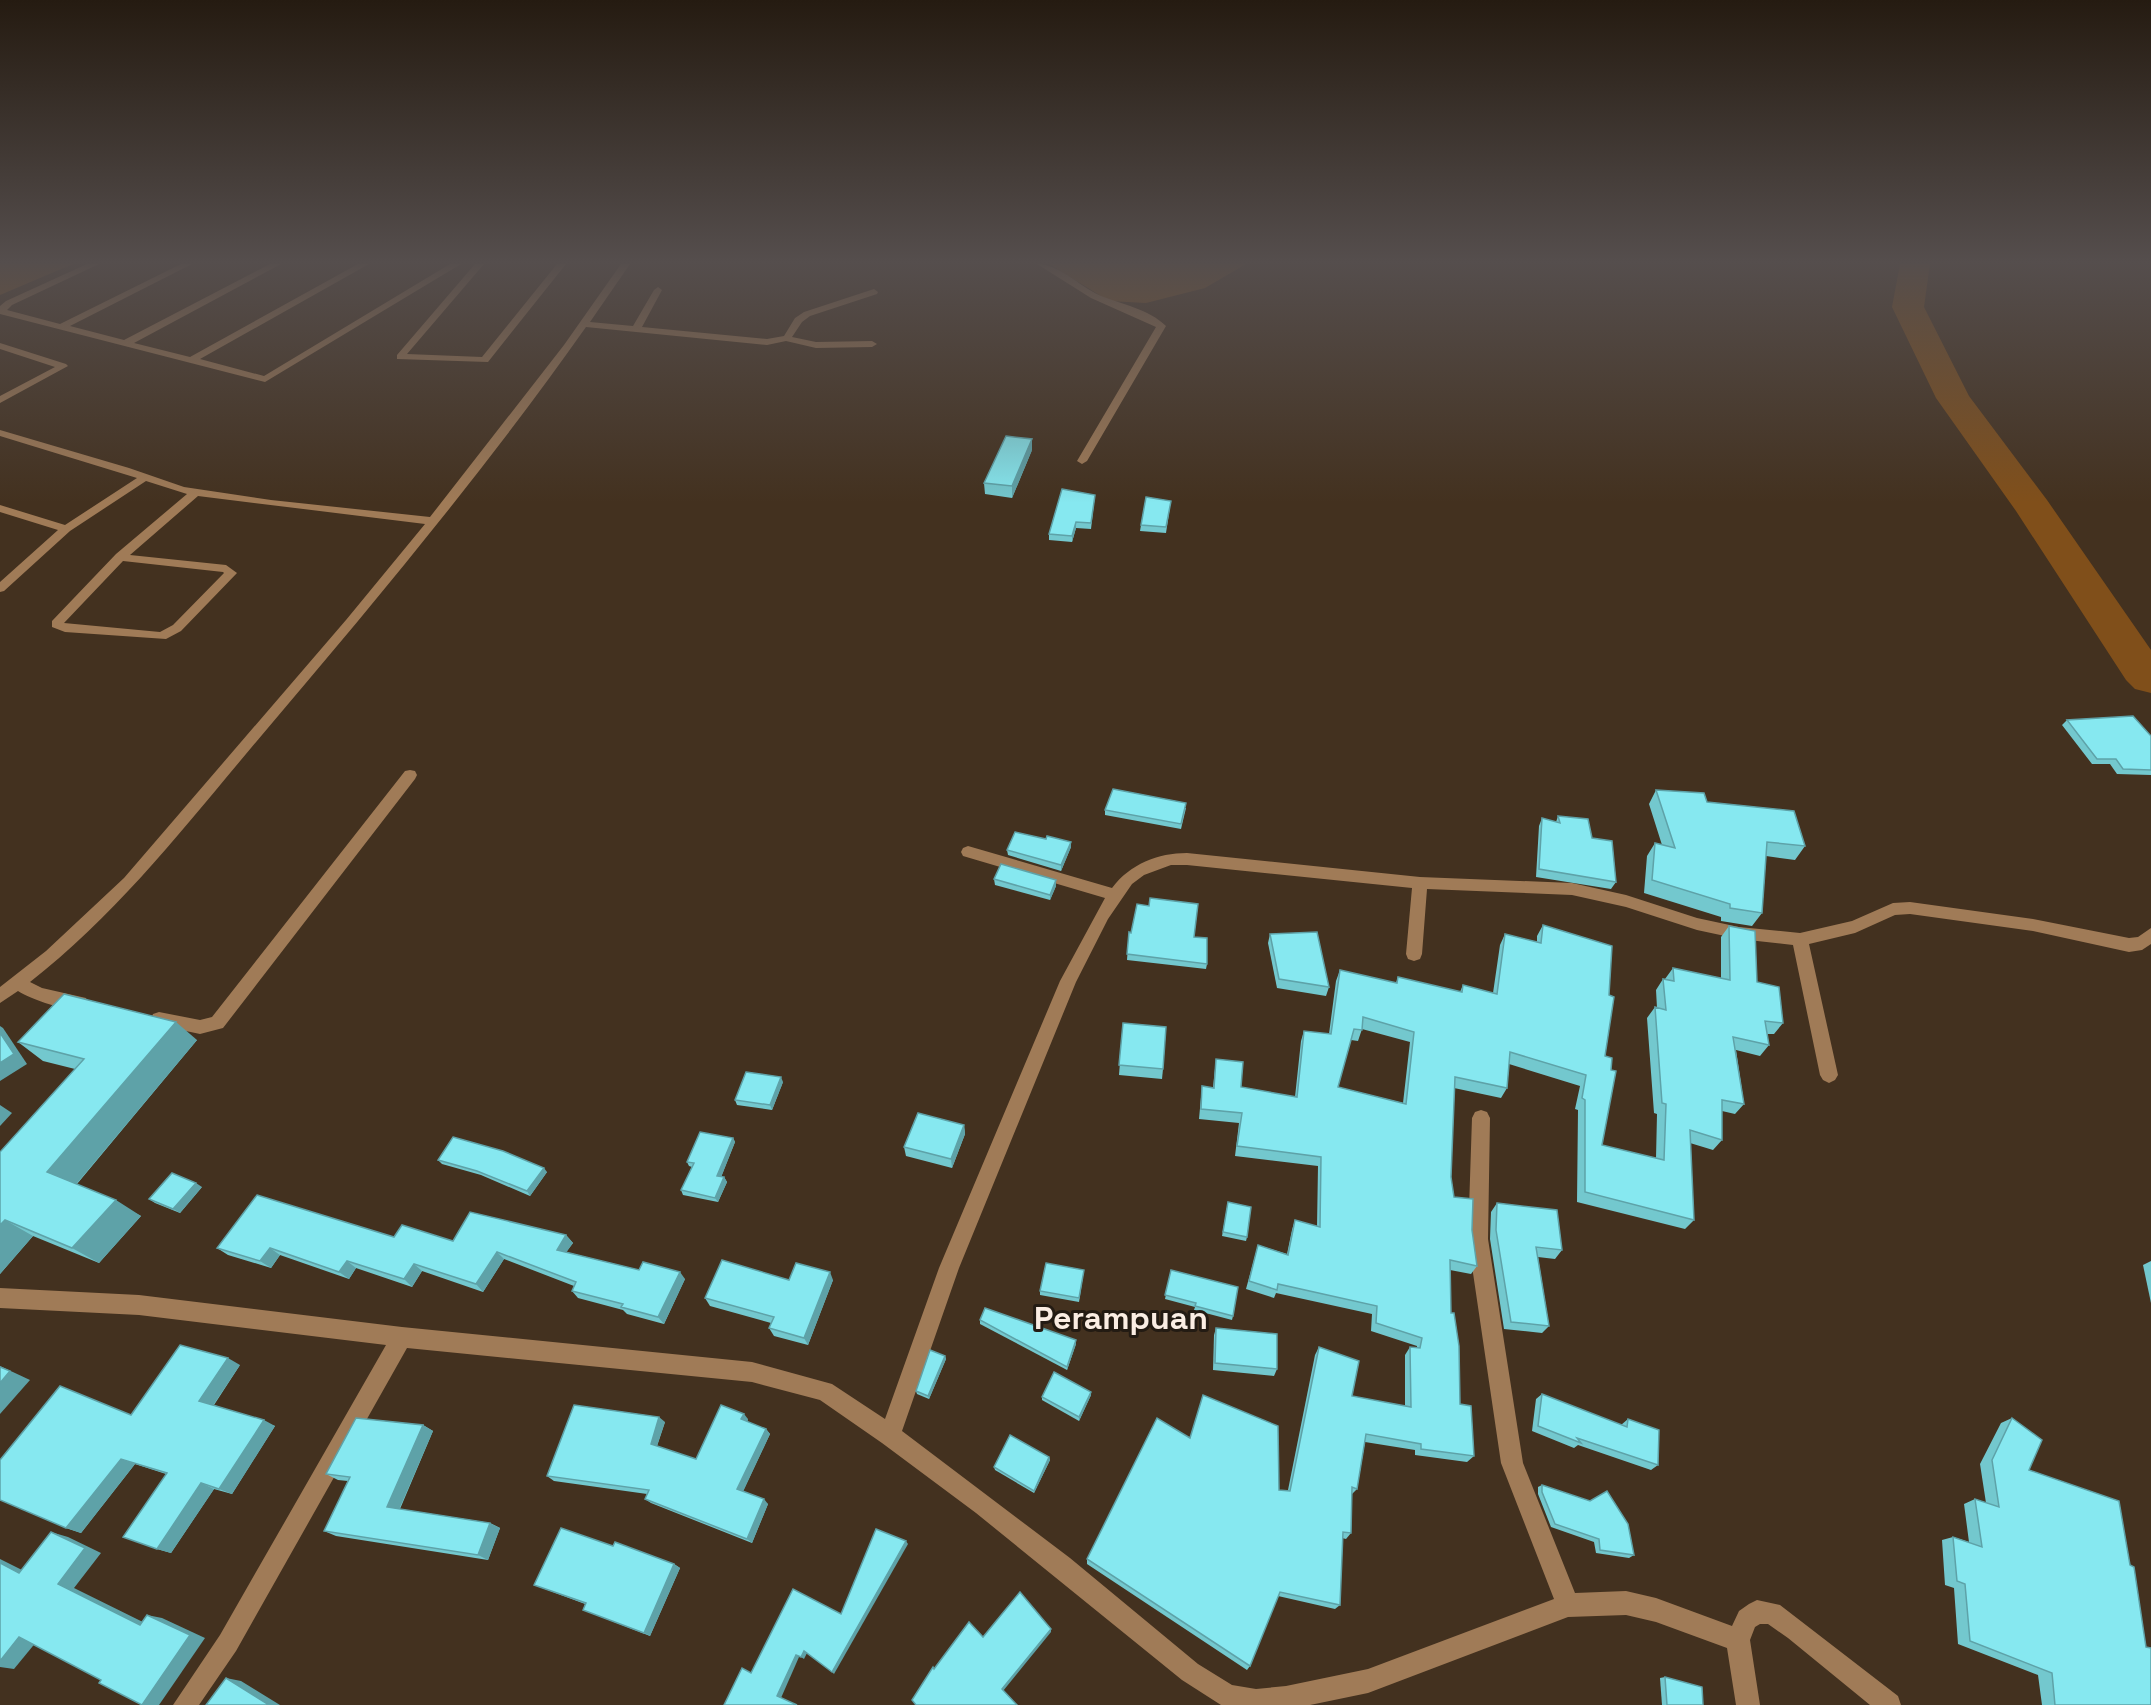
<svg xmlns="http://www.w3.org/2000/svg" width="2151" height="1705" viewBox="0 0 2151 1705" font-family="'Space Grotesk',sans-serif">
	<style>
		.forest { fill: #865621 }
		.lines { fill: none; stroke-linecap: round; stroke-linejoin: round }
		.river { fill: #804f1a; fill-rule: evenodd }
		.minor { fill: #a07b57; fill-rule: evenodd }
		.wall { fill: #73c8ce; fill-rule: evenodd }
		.shaded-wall { fill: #5ea2a8 }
		.building { fill: #86e8f0; stroke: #5ea2a8; stroke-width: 1.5; fill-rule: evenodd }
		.labels { text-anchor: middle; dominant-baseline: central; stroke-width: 6; stroke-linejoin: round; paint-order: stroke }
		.near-quarter-label { font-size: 32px; font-weight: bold; fill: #faede3; stroke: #231b13 }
	</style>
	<rect width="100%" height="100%" fill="#43311f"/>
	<g class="forest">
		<polygon points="0,264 73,264 0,295"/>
		<polygon points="1049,264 1246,264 1205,288 1146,303 1109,301"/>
	</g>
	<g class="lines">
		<polygon class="river" points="1900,264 1930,264 1924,307 1969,396 2047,500 2151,650 2151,693 2135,689 2126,680 2016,511 1936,398 1892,307"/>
		<g class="minor">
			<polygon points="87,264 99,264 12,305 7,310 60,324 181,264 192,264 70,326 124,340 270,264 281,264 134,343 190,357 358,264 369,264 200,359 264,376 450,264 461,264 265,382 0,314 0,306 6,301"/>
			<polygon points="475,264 484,264 407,354 482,357 557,264 566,264 488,362 397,359 397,355"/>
			<path d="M621,264h9l-40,58 43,4 21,-36 4,-3 4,3 -20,37 125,12 17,-3 11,-18 9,-6 70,-23 4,3 -1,2 -67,22 -8,6 -10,15 24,5 56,-1 5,3 -5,3 -56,1 -30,-7 -19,4 -181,-18c-100,142 -212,276 -324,408 -73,86 -142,177 -232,247l12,6 44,10 2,5 -2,5c-16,5 -54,-8 -68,-17l-18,12v-16l46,-36 78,-73 222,-258 79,-96 -227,-28 -68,59 96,10 11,8 -56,58 -15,8 -101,-7 -13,-5v-6l64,-67 71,-60 -41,-13 -76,50 -66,60 -4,1v-10l58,-52 -58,-18v-7l65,20 72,-47 -137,-42v-6l129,38 55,19 87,13 159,17 134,-172zM123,561l100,11 1,1 -51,52 -13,7 -96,-9z"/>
			<path d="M1037,264c22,0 41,21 62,31 21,9 50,14 67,31l-79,135 -5,3 -5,-3 79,-134 -65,-29z"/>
			<polygon points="0,343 66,364 68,366 0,403 0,396 55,367 0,349"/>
			<polygon points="410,770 415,771 417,775 415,779 223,1028 200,1034 153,1024 151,1019 153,1014 159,1012 200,1020 212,1017 405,771"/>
			<path d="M968,846l144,42c18,-24 46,-35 75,-35l233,24 152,6 54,12 71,23 42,9 61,6 52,-12 41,-18 17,-1 123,17 96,19 9,-1 13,-9v16l-9,6 -13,2 -96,-21 -123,-17 -15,1 -40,18 -46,11 29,131 -3,5 -6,3 -6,-3 -3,-5 -27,-130 -54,-6 -42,-9 -71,-23 -54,-12 -145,-6 -5,65 -2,5 -6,2 -6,-2 -2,-5 6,-66 -225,-23h-16l-27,10 -12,9 -24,35 -32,63 -117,286 -57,163 168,127 128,106 34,21 24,4 30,-3 82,-17 186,-70 -53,-136 -33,-224 4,-121 3,-6 6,-2 6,2 3,6 -2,121 35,224 52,130 51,-2 30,7 76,28 7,-15 10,-7 8,-4 23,5 118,91 3,9h-31l-82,-67 -20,-14h-8l-5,3 -5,13 10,65h-24l-9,-57 -71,-26 -30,-7 -58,2 -200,76 -58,12h-89l-39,-25 -206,-167 -94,-70 -62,-43 -68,-18 -345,-34 -171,303 -37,54h-26l47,-70 166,-290 -247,-30 -139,-7v-20l139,7 263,32 350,35 80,22 53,35 54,-151 121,-287 45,-83 -142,-42 -2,-4 2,-4z"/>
		</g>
	</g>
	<g class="wall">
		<polygon points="1032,450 1012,498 985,494 984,483"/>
		<polygon points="1095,495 1091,529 1076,528 1072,542 1049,540 1049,534"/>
		<polygon points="1170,507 1166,533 1140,531 1141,525"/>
		<polygon points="2067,720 2151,736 2151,775 2117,774 2110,764 2092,764 2062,725"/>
		<polygon points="1656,790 1707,802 1805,846 1795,860 1766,856 1762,913 1752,926 1721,921 1721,917 1644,893 1647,856 1655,843 1662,845 1649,804"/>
		<polygon points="1186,808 1181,829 1105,815 1105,810"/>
		<polygon points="1558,816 1592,838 1616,882 1611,889 1536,877 1539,826 1542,818 1556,822"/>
		<polygon points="1046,839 1071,842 1071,847 1061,871 1008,855 1007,850"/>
		<polygon points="994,879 1056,880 1056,886 1050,900 995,885"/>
		<path d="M1543,925l62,131 -3,89 54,13 1,-44 -3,-1 -7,-95 8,-11 2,1 -1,-18 7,-11h2l8,-11 48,10v-41l8,-11 28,56 26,41 -9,11h-7l2,11 -9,11 -24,-6 8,54 -9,10 -13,-3v29l-9,10 -23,-7 4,77 -9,9 -108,-27 1,-92 -3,-1 5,-23 -71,-22 -2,24 -6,10 -47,-10 -3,89 3,20 18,33 5,36 -6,8 -21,-4 1,43 9,91 14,52 -7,6 -52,-7v-5l-50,-8 -8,47 -5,5 -1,39 -5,6 -4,-1 -2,67 -5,4 -57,-13 -28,70 -3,4 -160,-106v-5l192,-69h9l27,-135 4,-8 33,49 53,10v-51l5,-8h7v-1l-46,-15 1,-17 -96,-21 -2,5 -28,-9 12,-44 29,9 5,-24 3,-10 22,7 1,-61 -83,-10 4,-33 -40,-4 3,-33 11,2 3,-29 25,28 54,10 6,-56 3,-10 25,3 7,-53 4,-11 56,13 2,-6 62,15 3,-7 30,8 7,-48 5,-11 32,8v-6zM1362,1029l48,13 -7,61 -65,-16 13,-47 7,1z"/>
		<polygon points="1129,932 1194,937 1207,964 1206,969 1127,960"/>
		<polygon points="1270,934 1329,987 1326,996 1277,988 1268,943"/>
		<polygon points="1123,1023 1163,1069 1162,1079 1119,1075"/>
		<polygon points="197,1040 77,1184 141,1216 99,1263 33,1236 0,1274 0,1152 75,1069 43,1061 18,1042"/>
		<polygon points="783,1082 772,1110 737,1105 735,1100"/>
		<polygon points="964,1125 965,1134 952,1168 906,1156 904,1147"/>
		<polygon points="733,1138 735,1142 721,1177 724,1177 727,1182 718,1202 683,1195 681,1190 692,1167 689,1166 687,1162"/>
		<polygon points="438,1160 547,1172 530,1196 481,1175 442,1164"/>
		<polygon points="202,1187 180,1213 155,1203 149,1199"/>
		<polygon points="1228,1202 1247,1237 1246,1241 1222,1236"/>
		<polygon points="1497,1203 1562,1250 1555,1259 1538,1257 1549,1326 1542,1333 1504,1329 1490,1239 1491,1212"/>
		<polygon points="566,1235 573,1243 566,1252 639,1270 685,1279 664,1324 627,1314 623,1310 578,1298 572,1291 574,1286 504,1259 483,1292 422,1271 412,1287 356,1268 349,1279 280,1255 271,1268 228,1255 217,1248 394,1237 453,1241"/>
		<polygon points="2151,1261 2151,1303 2143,1265"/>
		<polygon points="1084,1270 1079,1302 1040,1295 1040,1291"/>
		<polygon points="1171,1270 1233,1316 1232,1320 1194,1310 1195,1307 1165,1299"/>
		<polygon points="789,1280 833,1280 808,1345 774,1336 769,1328 771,1323 710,1306 705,1298"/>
		<polygon points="980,1320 1076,1344 1067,1370 980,1324"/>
		<polygon points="1216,1328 1277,1369 1274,1376 1213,1370 1214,1335"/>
		<polygon points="945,1356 946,1359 929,1399 917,1394 916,1391"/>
		<polygon points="240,1365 214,1405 275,1426 232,1494 214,1489 171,1553 157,1549 166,1474 135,1464 81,1533 66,1528 131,1415"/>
		<polygon points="1542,1394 1621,1425 1628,1419 1658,1465 1651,1470 1578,1445 1574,1448 1532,1431 1536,1399"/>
		<polygon points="1091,1395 1079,1421 1042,1400 1042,1397"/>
		<polygon points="2012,1418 2029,1470 2151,1705 2042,1705 2038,1675 1958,1644 1954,1588 1945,1585 1942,1540 1953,1537 1969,1542 1964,1504 1975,1499 1986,1503 1980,1464 2001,1423"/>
		<polygon points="748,1419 747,1422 766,1429 770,1434 743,1491 768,1504 752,1543 651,1503 645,1499 647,1494 554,1481 547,1476 665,1422 657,1446 696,1459"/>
		<polygon points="423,1425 433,1431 400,1509 490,1523 500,1528 488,1560 336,1536 324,1531 348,1481 338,1480 326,1474"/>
		<polygon points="1049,1457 1050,1460 1034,1493 995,1470 994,1467"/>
		<polygon points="1542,1485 1634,1555 1629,1558 1596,1553 1594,1542 1551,1527 1538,1494 1538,1487"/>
		<polygon points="674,1564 680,1568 650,1636 583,1610 585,1604 534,1585"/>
		<polygon points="1665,1677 1703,1705 1662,1705 1660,1678"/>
	</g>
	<g class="shaded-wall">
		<polygon points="1032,439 1032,450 1012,498 1012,486"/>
		<polygon points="1076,522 1076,528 1072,542 1072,536"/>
		<polygon points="1071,842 1071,847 1061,871 1061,865"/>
		<polygon points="1056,880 1056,886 1050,900 1050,895"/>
		<polygon points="176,1022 197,1040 73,1188 47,1172"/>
		<polygon points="0,1026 3,1028 27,1064 0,1081"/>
		<polygon points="781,1077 783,1082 772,1110 770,1105"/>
		<polygon points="0,1105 12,1113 0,1126"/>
		<polygon points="964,1125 965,1134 952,1168 951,1159"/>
		<polygon points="733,1138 735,1142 720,1180 717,1176"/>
		<polygon points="544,1168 547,1172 530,1196 527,1191"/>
		<polygon points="724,1177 727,1182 718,1202 715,1198"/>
		<polygon points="196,1183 202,1187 180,1213 173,1209"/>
		<polygon points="116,1200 141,1216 99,1263 72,1248"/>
		<polygon points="5,1220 33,1236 0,1274 0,1225"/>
		<polygon points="566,1235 573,1243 563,1257 557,1250"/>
		<polygon points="270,1248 280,1255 271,1268 260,1261"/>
		<polygon points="497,1252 504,1259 483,1292 476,1284"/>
		<polygon points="347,1261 356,1268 349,1279 339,1272"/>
		<polygon points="414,1264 422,1271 412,1287 404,1279"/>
		<polygon points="680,1272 685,1279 664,1324 658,1317"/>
		<polygon points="830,1272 833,1280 808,1345 804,1338"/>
		<polygon points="1076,1340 1076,1344 1067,1370 1067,1367"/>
		<polygon points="945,1356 946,1359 929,1399 928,1396"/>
		<polygon points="228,1358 240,1365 212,1407 199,1401"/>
		<polygon points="0,1366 30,1380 0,1414"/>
		<polygon points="1091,1392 1091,1395 1079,1421 1079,1417"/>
		<polygon points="744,1414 748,1419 746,1425 741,1419"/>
		<polygon points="659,1417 665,1422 656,1449 651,1444"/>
		<polygon points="264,1420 275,1426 232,1494 219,1489"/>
		<polygon points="423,1425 433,1431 398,1512 387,1507"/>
		<polygon points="766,1429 770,1434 742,1494 737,1489"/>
		<polygon points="1049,1457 1050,1460 1034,1493 1034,1491"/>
		<polygon points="121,1459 135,1464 81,1533 66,1528"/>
		<polygon points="201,1483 214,1489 171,1553 157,1549"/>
		<polygon points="764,1499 768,1504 752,1543 747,1539"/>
		<polygon points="490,1523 500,1528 488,1560 478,1555"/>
		<polygon points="51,1532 68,1537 101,1553 74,1588 155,1628 140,1625 58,1584"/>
		<polygon points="906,1541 908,1544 834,1674 832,1672"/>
		<polygon points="0,1559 36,1577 19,1573 0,1563"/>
		<polygon points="674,1564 680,1568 650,1636 644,1633"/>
		<polygon points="147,1615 162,1618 205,1638 159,1705 142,1705"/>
		<polygon points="1051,1629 1051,1632 1003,1691 1002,1689"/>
		<polygon points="19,1637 37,1641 14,1669 0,1667 0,1661"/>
		<polygon points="804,1651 807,1653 804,1659 801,1657"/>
		<polygon points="796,1655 799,1657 781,1698 777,1696"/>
		<polygon points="226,1678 241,1681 280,1705 269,1705"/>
	</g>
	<g class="building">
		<polygon points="1006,436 1032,439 1012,486 984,483"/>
		<polygon points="1062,489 1095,495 1091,523 1076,522 1072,536 1049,534"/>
		<polygon points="1146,497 1171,501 1166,527 1141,525"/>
		<polygon points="2133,716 2151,736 2151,770 2123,769 2116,759 2097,759 2067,720"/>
		<polygon points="1113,789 1186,803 1181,824 1105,810"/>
		<polygon points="1656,790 1704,793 1707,802 1794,811 1805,846 1767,842 1762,913 1730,908 1730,904 1652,880 1655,843 1675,848"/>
		<polygon points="1558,816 1588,819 1592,838 1612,841 1616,882 1539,869 1542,818 1560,823"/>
		<polygon points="1015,832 1046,839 1047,836 1071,842 1061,865 1007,850"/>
		<polygon points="1001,864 1056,880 1050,895 994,879"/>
		<polygon points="1150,898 1198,904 1194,937 1207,938 1207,964 1127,954 1129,932 1131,933 1137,904 1149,906"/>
		<path d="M1543,925l69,21 -3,49 5,2 -9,59 7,2 -1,12 5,1 -14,74 62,15 2,-56 -4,-1 -7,-96 11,3 -3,-31 11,2 -1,-13 57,12 -1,-54 26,5 2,51 22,5 4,36 -18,-2 4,24 -36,-8 11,67 -22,-4v40l-32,-10 4,90 -109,-28v-92l-3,-2 4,-23 -76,-23 -3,36 -52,-11 -4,100 3,20 19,2 -1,31 5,36 -27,-6 1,53h3l5,33 1,58 11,2 3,50 -53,-7v-5l-55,-10 -9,55 -5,-2 -1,46 -8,-1 -3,73 -60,-13 -30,74 -163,-107 70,-141 33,20 13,-43 75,31 1,64 11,1 29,-144 40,14 -7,35 59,11 -1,-60 10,1 2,-10 -46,-15 1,-17 -99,-22 -1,6 -28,-9 9,-36 30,10 7,-35 25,7 1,-70 -84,-11 5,-33 -41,-4 1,-23 12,2 2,-29 27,3 -2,25 56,10 7,-66 27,3 9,-64 57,13 1,-6 64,15 1,-7 34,9 8,-60 36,9zM1363,1017l51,15 -8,72 -68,-17 16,-58 8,1z"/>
		<polygon points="1317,932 1329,987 1279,979 1270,934"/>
		<polygon points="64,994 176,1022 47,1172 116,1200 72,1248 5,1220 0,1225 0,1152 84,1059 18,1042"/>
		<polygon points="1123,1023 1166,1027 1163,1069 1119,1065"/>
		<polygon points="0,1033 14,1054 0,1063"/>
		<polygon points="746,1072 781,1077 770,1105 735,1100"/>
		<polygon points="918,1113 964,1125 951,1159 904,1147"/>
		<polygon points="700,1132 733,1138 717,1176 724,1177 715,1198 681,1190 694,1163 687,1162"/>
		<polygon points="453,1137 503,1151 544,1168 527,1191 477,1171 438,1160"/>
		<polygon points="172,1173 196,1183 173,1209 149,1199"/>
		<polygon points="257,1195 394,1237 402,1225 453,1241 470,1212 566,1235 557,1250 639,1270 643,1262 680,1272 658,1317 621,1307 623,1304 572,1291 576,1282 497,1252 476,1284 414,1264 404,1279 347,1261 339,1272 270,1248 260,1261 217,1248"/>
		<polygon points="1228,1202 1251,1207 1247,1237 1223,1232"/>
		<polygon points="1497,1203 1557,1210 1562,1250 1536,1247 1549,1326 1511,1322 1496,1230"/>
		<polygon points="722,1260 789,1280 796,1263 830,1272 804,1338 769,1328 774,1317 705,1298"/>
		<polygon points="1046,1263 1084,1270 1079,1298 1040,1291"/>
		<polygon points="1171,1270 1238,1287 1233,1316 1195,1306 1196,1303 1165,1295"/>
		<polygon points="985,1308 1076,1340 1067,1367 980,1320"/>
		<polygon points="1216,1328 1277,1334 1277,1369 1215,1363"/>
		<polygon points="180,1345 228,1358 199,1401 264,1420 219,1489 201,1483 157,1549 123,1537 167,1473 121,1459 66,1528 0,1500 0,1460 60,1386 131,1415"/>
		<polygon points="930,1350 945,1356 928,1396 916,1391"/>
		<polygon points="0,1367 10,1371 0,1383"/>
		<polygon points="1054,1372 1091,1392 1079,1417 1042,1397"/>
		<polygon points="1542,1394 1627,1427 1628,1419 1659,1430 1658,1465 1577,1438 1581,1443 1538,1426"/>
		<polygon points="574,1405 659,1417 651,1444 696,1459 721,1405 744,1414 741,1419 766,1429 737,1489 764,1499 747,1539 645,1499 649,1490 547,1476"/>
		<polygon points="356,1418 423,1425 387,1507 490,1523 478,1555 324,1531 350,1477 326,1474"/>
		<polygon points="2012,1418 2042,1440 2029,1470 2119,1501 2130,1565 2134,1567 2146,1647 2151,1648 2151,1705 2055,1705 2052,1673 1970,1641 1965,1584 1957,1581 1953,1537 1982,1547 1975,1499 1999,1507 1992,1460"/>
		<polygon points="1010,1435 1049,1457 1034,1491 994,1467"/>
		<polygon points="1542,1485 1590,1501 1607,1491 1628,1524 1634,1555 1600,1550 1599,1539 1555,1524 1542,1492"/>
		<polygon points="561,1528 613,1546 615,1542 674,1564 644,1633 583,1610 586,1603 534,1585"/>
		<polygon points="876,1529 906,1541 832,1672 804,1651 801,1657 796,1655 777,1696 797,1705 724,1705 742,1668 751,1673 793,1589 841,1614"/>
		<polygon points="51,1532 85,1548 58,1584 140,1625 147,1615 190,1635 142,1705 99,1683 101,1680 19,1637 0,1661 0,1563 19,1573"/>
		<polygon points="1020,1592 1051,1629 1002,1689 1017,1705 916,1705 912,1700 933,1667 934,1669 969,1622 983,1637"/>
		<polygon points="1665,1677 1702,1687 1703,1705 1667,1705"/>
		<polygon points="226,1678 269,1705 206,1705"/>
	</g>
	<linearGradient id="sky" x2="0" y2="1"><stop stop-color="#251b11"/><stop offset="0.52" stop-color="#554e4d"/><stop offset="1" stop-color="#554e4d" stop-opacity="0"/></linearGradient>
	<rect width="2151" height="503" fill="url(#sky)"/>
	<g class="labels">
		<g class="near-quarter-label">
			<text x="1121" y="1318">Perampuan</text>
		</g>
	</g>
</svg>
